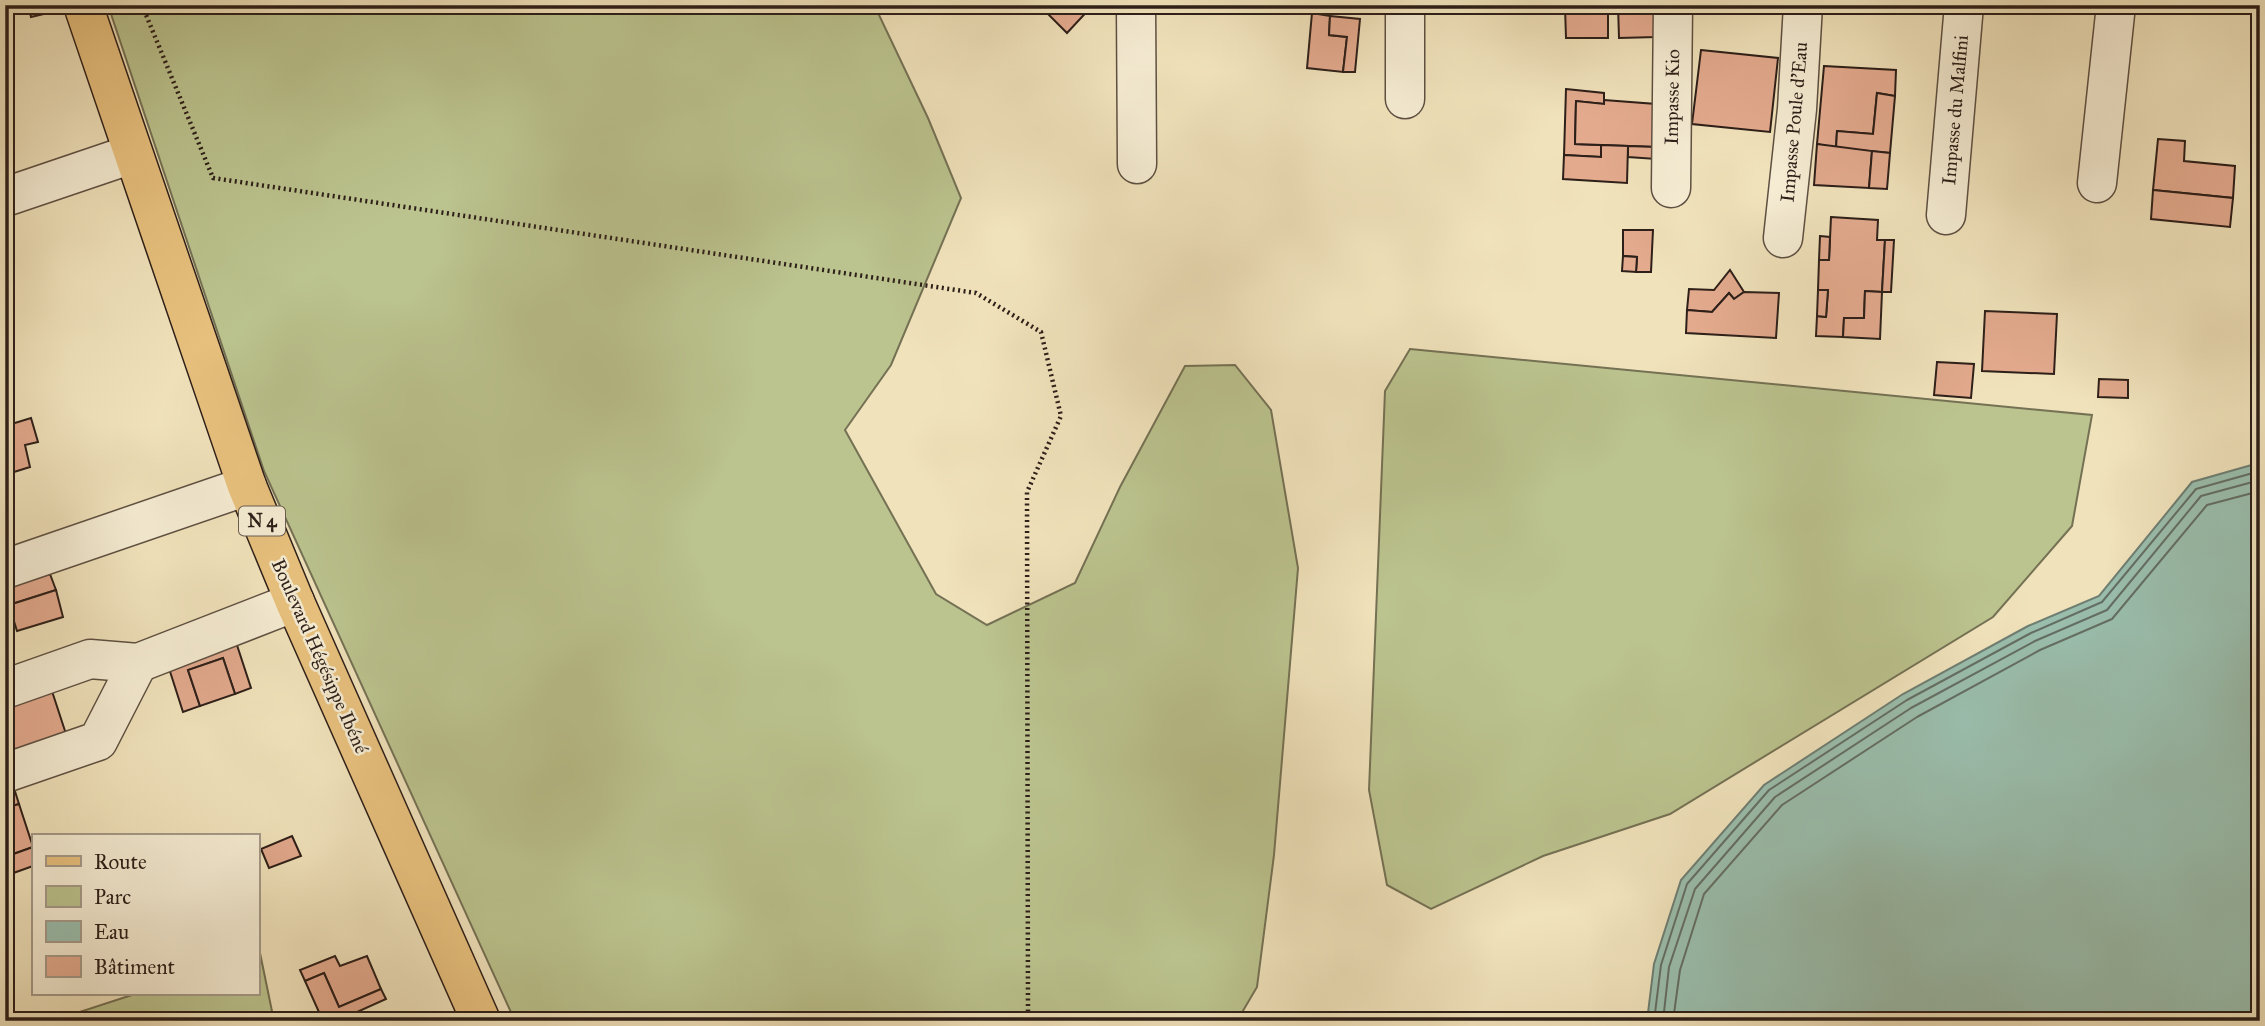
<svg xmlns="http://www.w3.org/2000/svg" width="2265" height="1026" viewBox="0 0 2265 1026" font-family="'IM FELL Great Primer',serif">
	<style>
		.green { fill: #bbc38e; stroke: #747154; stroke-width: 2 }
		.water { fill: #9abead; stroke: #6e7e72; stroke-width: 2 }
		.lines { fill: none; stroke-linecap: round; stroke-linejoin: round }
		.shore { stroke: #646e63; stroke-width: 2 }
		.building { fill: #e3aa8e; stroke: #2d1f19; stroke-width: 2 }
		.minor-casing { stroke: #5e5042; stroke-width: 41 }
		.major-casing { stroke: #2d1f19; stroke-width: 41 }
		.path { stroke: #2d1f19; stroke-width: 4.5; stroke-dasharray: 2 3.5; stroke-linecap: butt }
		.minor { stroke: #f5ecd3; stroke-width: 38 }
		.major { stroke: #e8c17e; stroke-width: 38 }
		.labels { text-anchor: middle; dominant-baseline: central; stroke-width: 5; stroke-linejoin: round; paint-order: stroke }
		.shield { fill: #f5ecd3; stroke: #695c51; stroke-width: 2 }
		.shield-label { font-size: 18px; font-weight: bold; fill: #2d1f19 }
		.street-label { font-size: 19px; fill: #2d1f19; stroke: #f5ecd3 }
	</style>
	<rect width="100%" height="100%" fill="#f0e2bb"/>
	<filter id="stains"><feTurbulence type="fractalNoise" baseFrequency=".00286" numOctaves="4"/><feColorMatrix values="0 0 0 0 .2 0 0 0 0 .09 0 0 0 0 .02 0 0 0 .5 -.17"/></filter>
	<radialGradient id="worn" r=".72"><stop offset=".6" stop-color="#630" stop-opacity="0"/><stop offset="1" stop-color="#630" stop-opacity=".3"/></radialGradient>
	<g class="green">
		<polygon points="108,5 878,5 879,15 928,118 961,198 891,365 845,430 936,594 987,625 1075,583 1120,487 1185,366 1235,365 1271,410 1298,568 1274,855 1257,987 1237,1021 515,1021 264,471"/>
		<polygon points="1410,349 2092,415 2072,526 1993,617 1670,814 1543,856 1431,909 1387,885 1369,790 1385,391"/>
		<polygon points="260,953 274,1021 52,1021 138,993 257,993 257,954"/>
	</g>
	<polygon class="water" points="2255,464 2260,465 2260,1021 1647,1021 1654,964 1681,880 1764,785 1903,694 2028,626 2099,596 2192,482"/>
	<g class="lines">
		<g class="shore">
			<polyline points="1654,1021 1661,965 1687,884 1769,790 1907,700 2031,633 2102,602 2196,489 2260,471"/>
			<polyline points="1663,1021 1669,967 1695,889 1775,797 1911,708 2035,641 2107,610 2201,496 2260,480"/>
			<polyline points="1673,1021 1680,970 1704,894 1782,805 1917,717 2040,650 2112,619 2207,505 2260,491"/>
		</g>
	</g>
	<g class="building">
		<polygon points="28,5 46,5 48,13 31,17"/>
		<polygon points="1039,5 1093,5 1067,33"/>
		<polygon points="1584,5 1608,5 1608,38 1566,38 1565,7 1584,7"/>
		<polygon points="1618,5 1654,6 1656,37 1619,38"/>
		<polygon points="1312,13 1330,16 1329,35 1347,37 1343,72 1307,68"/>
		<polygon points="1330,16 1360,19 1355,72 1343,72 1347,37 1329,35"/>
		<polygon points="1701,50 1778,58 1770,132 1692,124"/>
		<polygon points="1824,66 1896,70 1895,96 1877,93 1873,134 1837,131 1836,148 1817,144"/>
		<polygon points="1566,89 1604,93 1604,104 1576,101 1575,144 1601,145 1601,157 1564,155"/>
		<polygon points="1877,93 1895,96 1890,153 1836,148 1837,131 1873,134"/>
		<polygon points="1604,100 1656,104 1656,147 1575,144 1576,101 1604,104"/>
		<polygon points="2158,139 2185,141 2184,161 2235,166 2233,198 2153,190"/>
		<polygon points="1817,144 1872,151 1869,188 1814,185"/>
		<polygon points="1601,145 1628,146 1627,183 1563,179 1564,155 1601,157"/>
		<polygon points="1628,146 1656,147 1656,159 1628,157"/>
		<polygon points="1872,151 1890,153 1887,189 1869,188"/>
		<polygon points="2153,190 2233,198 2230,227 2151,219"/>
		<polygon points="1831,217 1878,220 1877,240 1885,240 1882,292 1865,291 1864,318 1844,318 1843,337 1816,336 1817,316 1826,317 1828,290 1818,290 1819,260 1829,260"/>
		<polygon points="1623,230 1653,230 1651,272 1636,272 1637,257 1623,256"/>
		<polygon points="1820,236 1830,237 1829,260 1819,260"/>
		<polygon points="1885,240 1894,240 1891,292 1882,292"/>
		<polygon points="1623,256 1637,257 1636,272 1622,271"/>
		<polygon points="1730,270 1744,292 1734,299 1729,293 1712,312 1687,310 1689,289 1714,290"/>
		<polygon points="1818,290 1828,290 1826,317 1817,316"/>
		<polygon points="1865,291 1882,292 1880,339 1843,337 1844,318 1864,318"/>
		<polygon points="1744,292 1779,293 1776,338 1686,333 1687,310 1712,312 1729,293 1734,299"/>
		<polygon points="1985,311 2057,314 2054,374 1982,371"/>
		<polygon points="1937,362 1974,364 1971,398 1934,395"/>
		<polygon points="2099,379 2128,380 2128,398 2098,397"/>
		<polygon points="31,418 38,442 25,445 30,467 14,472 5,446 5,426"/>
		<polygon points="50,574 56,590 9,605 5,588"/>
		<polygon points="56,590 63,617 17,631 9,605"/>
		<polygon points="234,636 251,688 235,694 223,658 188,670 200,706 183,712 166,659"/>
		<polygon points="223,658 235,694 200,706 188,670"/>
		<polygon points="49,682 67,737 5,758 5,697"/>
		<polygon points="13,785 19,804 5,808 5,788"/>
		<polygon points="19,804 33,847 5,857 5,808"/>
		<polygon points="292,836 301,856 269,868 261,849"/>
		<polygon points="33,847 33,866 5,876 5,857"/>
		<polygon points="335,956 340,966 367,956 381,989 339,1007 324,973 305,981 300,970"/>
		<polygon points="324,973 339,1007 381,989 386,999 337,1021 323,1021 305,981"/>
	</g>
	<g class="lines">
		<defs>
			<g id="minor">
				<polyline points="1136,5 1137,164"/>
				<polyline points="1405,99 1405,5"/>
				<polyline points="2097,183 2116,5"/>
				<polyline points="1671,188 1673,5"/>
				<polyline points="5,197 132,154"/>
				<polyline points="1946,215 1964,5"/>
				<polyline points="1783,238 1797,109 1803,5"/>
				<polyline points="5,569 247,486"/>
				<polyline points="5,689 90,659 138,663 295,602"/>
				<polyline points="5,773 98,741 138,663"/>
			</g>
			<polyline id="major" points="83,5 247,486 295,602 481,1021"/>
		</defs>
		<use href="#minor" class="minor-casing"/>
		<use href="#major" class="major-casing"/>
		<polyline class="path" points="142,5 213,178 976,293 1041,332 1061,416 1027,492 1028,1021"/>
		<use href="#minor" class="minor"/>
		<use href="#major" class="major"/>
	</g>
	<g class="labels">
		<rect class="shield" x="239" y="506.5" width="46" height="29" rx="5"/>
		<g class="shield-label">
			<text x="262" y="521">N 4</text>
		</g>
		<g class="street-label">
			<text transform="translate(1672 97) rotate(-89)">Impasse Kio</text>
			<text transform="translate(1955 110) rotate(-85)">Impasse du Malfini</text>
			<text transform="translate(1794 122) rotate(-85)">Impasse Poule d'Eau</text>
			<text transform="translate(320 656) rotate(66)">Boulevard Hégésippe Ibéné</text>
		</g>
	</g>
	<rect width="2265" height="1026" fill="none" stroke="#f0e2bb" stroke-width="28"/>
	<rect x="7" y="7" width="2251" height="1012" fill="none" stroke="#2d1f19" stroke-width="3.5"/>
	<rect x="14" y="14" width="2237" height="998" fill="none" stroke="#2d1f19" stroke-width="2"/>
	<rect x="32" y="834" width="228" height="161" fill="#f5ecd3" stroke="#a59a89" stroke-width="2"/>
	<rect x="46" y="856" width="35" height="10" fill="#e8c17e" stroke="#a59a89" stroke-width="2"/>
	<text x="94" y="869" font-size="21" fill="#2d1f19">Route</text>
	<rect x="46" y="886" width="35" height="21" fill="#bbc38e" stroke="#a59a89" stroke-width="2"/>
	<text x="94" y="904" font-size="21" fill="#2d1f19">Parc</text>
	<rect x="46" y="921" width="35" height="21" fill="#9abead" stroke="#a59a89" stroke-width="2"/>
	<text x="94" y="939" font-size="21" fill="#2d1f19">Eau</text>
	<rect x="46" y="956" width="35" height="21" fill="#e3aa8e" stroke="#a59a89" stroke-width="2"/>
	<text x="94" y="974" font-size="21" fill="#2d1f19">Bâtiment</text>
	<rect width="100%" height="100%" filter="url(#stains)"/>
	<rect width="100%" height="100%" fill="url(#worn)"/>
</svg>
